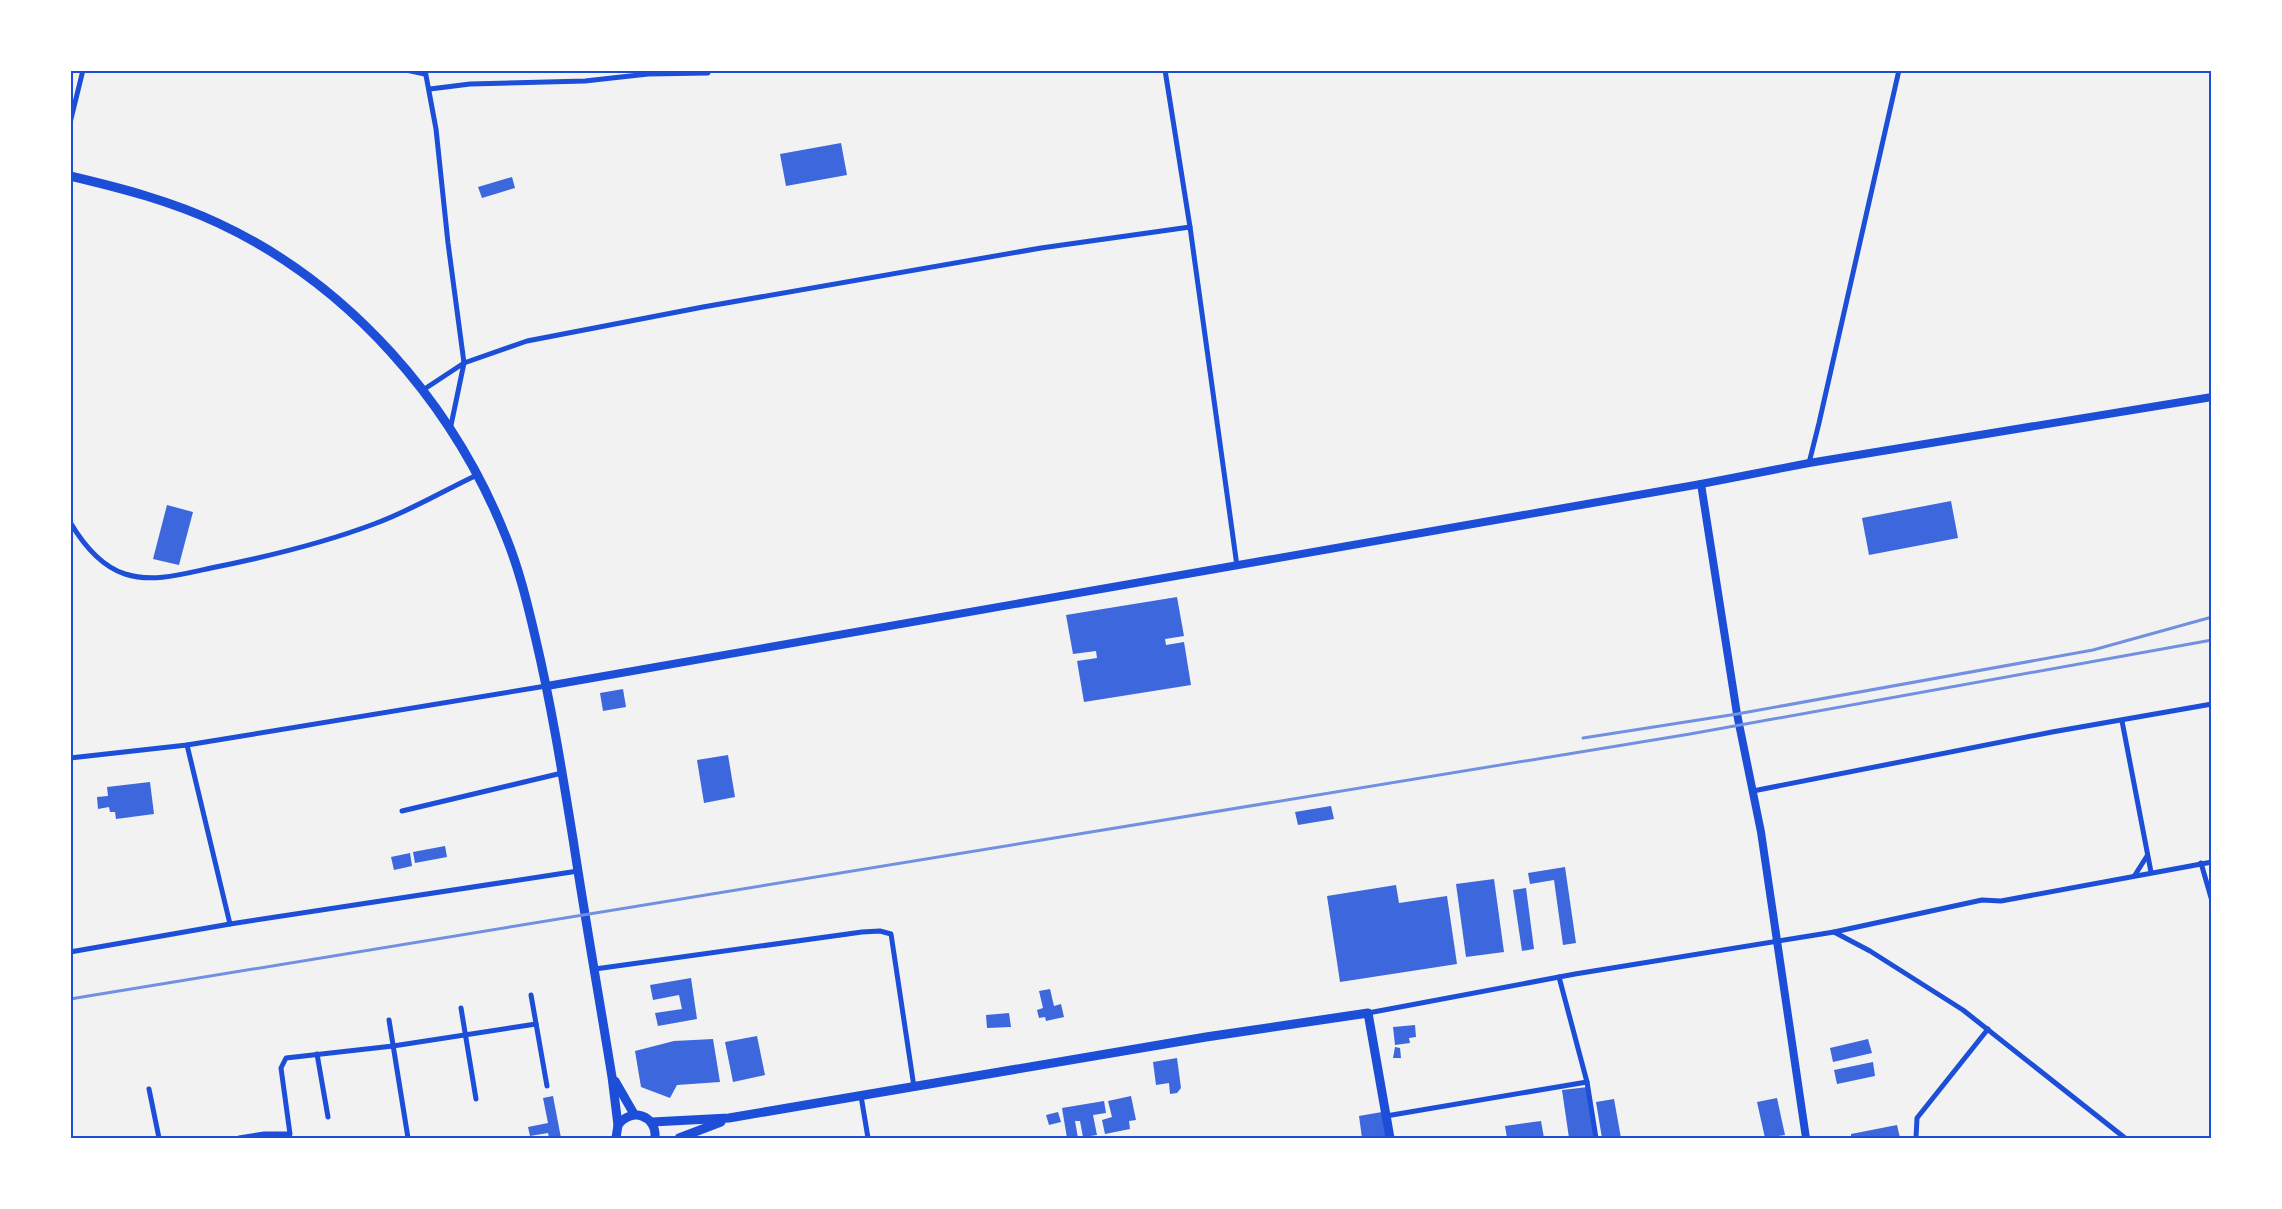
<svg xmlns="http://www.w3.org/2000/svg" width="2282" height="1209" viewBox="0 0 2282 1209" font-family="'Exo 2',sans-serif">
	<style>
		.building { fill: #3d67dc }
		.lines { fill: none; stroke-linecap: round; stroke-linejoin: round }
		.minor { stroke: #1d4ed8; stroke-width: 5 }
		.secondary { stroke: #1d4ed8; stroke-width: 8 }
		.trunk { stroke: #1d4ed8; stroke-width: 9 }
		.rail { stroke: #7290e2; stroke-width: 3 }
		.neatline { fill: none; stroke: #1d4ed8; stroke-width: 2 }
	</style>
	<rect width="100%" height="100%" fill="#f2f2f2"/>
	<g class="building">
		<polygon points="841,143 847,175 786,186 780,154"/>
		<polygon points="512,177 515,188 482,198 478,187"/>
		<polygon points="1951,501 1958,538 1869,555 1862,518"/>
		<polygon points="167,505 193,512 179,565 153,559"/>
		<polygon points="1177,597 1184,636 1165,639 1166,645 1184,642 1191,685 1084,702 1077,661 1097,658 1096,651 1073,654 1066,615"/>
		<polygon points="623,689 626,707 603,711 600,693"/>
		<polygon points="728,755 735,797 704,803 697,760"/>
		<polygon points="150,782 154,814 116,819 115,812 110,812 109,807 98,809 97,797 108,796 107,787"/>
		<polygon points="1331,806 1334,819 1298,825 1295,812"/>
		<polygon points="445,846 447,857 415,863 413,852"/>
		<polygon points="410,853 412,866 394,870 391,857"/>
		<polygon points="1565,867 1576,943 1563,945 1554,880 1530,884 1528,873"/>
		<polygon points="1494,879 1504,952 1466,957 1456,884"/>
		<polygon points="1396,885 1399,903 1447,896 1457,964 1340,982 1327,896"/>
		<polygon points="1526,888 1534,949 1522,951 1513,890"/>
		<polygon points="691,978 697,1019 658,1026 655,1013 682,1009 679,995 653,1000 650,985"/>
		<polygon points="1050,989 1054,1006 1061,1004 1064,1017 1046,1021 1045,1017 1039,1018 1037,1010 1043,1008 1039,991"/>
		<polygon points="1009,1013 1011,1027 987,1028 986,1015"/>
		<polygon points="1415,1025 1416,1037 1409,1038 1410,1043 1395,1045 1393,1027"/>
		<polygon points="757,1036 765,1075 733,1082 725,1042"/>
		<polygon points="713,1039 720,1082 677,1085 670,1098 641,1087 635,1051 674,1041"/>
		<polygon points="1868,1039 1872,1053 1833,1062 1830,1048"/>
		<polygon points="1395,1047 1400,1048 1401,1058 1393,1058"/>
		<polygon points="1177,1058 1181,1088 1177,1093 1170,1094 1169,1083 1156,1085 1153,1062"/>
		<polygon points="1873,1062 1875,1076 1837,1084 1834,1070"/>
		<polygon points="1588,1087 1595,1138 1569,1138 1562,1090"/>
		<polygon points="553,1096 561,1138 549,1138 548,1133 530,1136 528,1127 548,1123 543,1098"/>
		<polygon points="1131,1096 1136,1120 1129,1121 1130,1129 1105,1134 1102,1120 1112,1117 1108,1101"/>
		<polygon points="1777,1098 1785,1135 1765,1138 1757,1102"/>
		<polygon points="1614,1099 1621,1138 1602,1138 1596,1102"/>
		<polygon points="1104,1101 1106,1113 1093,1115 1097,1135 1083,1137 1080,1121 1075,1121 1078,1138 1067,1138 1062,1108"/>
		<polygon points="1058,1112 1061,1122 1049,1125 1046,1115"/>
		<polygon points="1382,1112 1386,1138 1362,1138 1359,1116"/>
		<polygon points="1541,1121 1544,1138 1507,1138 1505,1126"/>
		<polygon points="1897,1125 1900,1138 1851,1138 1851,1134"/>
	</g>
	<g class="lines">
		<g class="minor">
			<polyline points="406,70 425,74"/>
			<polyline points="425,70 436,129 448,243 464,363 450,430"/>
			<polyline points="1165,70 1190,227 1237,566"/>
			<polyline points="430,89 470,84 585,81 648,74 708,73"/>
			<polyline points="70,123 83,70"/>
			<polyline points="423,390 464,363 527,341 703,307 1041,248 1190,227"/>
			<polyline points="1809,463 1819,423 1899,70"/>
			<path d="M70,522c13,22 30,44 55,52 28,9 58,0 86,-6 55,-11 110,-24 163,-44 36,-13 69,-33 103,-49"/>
			<polyline points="2122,721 2151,872"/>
			<polyline points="187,745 230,924"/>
			<polyline points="70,758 187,745 546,686"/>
			<polyline points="1753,791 2052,732 2212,704"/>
			<polyline points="402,811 562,773"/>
			<polyline points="2201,863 2212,901"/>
			<polyline points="2135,875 2147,856"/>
			<polyline points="1834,932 1870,951 1963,1010 2125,1138"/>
			<polyline points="70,952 230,924 578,871"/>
			<polyline points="595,969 862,932 880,931 891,934 914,1087"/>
			<polyline points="1559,977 1587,1082"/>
			<polyline points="531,995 547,1086"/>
			<polyline points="461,1008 476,1099"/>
			<polyline points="1368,1013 1575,974 1834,932 1982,900 2001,901 2212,862"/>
			<polyline points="389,1020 408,1138"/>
			<polyline points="317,1054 328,1117"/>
			<polyline points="149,1089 159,1138"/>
			<polyline points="861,1096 868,1138"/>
			<polyline points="1386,1116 1587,1082 1596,1138"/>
			<polyline points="239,1138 264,1134 290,1134 281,1068 286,1058 393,1046 536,1024"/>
			<polyline points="1916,1138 1917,1118 1988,1029"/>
		</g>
		<g class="secondary">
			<polyline points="1701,484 1737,714 1761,832 1806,1138"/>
			<polyline points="547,686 1701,484 1809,463 2212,397"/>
		</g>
		<g class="trunk">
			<path d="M70,176c51,12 101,25 148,47 131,61 235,180 288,314 13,32 21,65 29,99 16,67 27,135 38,203 12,79 26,158 39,238l6,48 -2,13"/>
			<polyline points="615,1081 634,1114"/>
			<polyline points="652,1122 729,1118 1206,1037 1368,1013 1390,1138"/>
			<path d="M618,1125c13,-18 39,-10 37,13"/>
			<polyline points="679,1138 721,1122"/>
		</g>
		<g class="rail">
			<polyline points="1583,738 1737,714 2093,650 2212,617"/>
			<polyline points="70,999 1690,734 2212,640"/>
		</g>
	</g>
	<rect width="2282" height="1209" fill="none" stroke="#ffffff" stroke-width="144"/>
	<rect x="72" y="72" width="2138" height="1065" class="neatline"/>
</svg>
